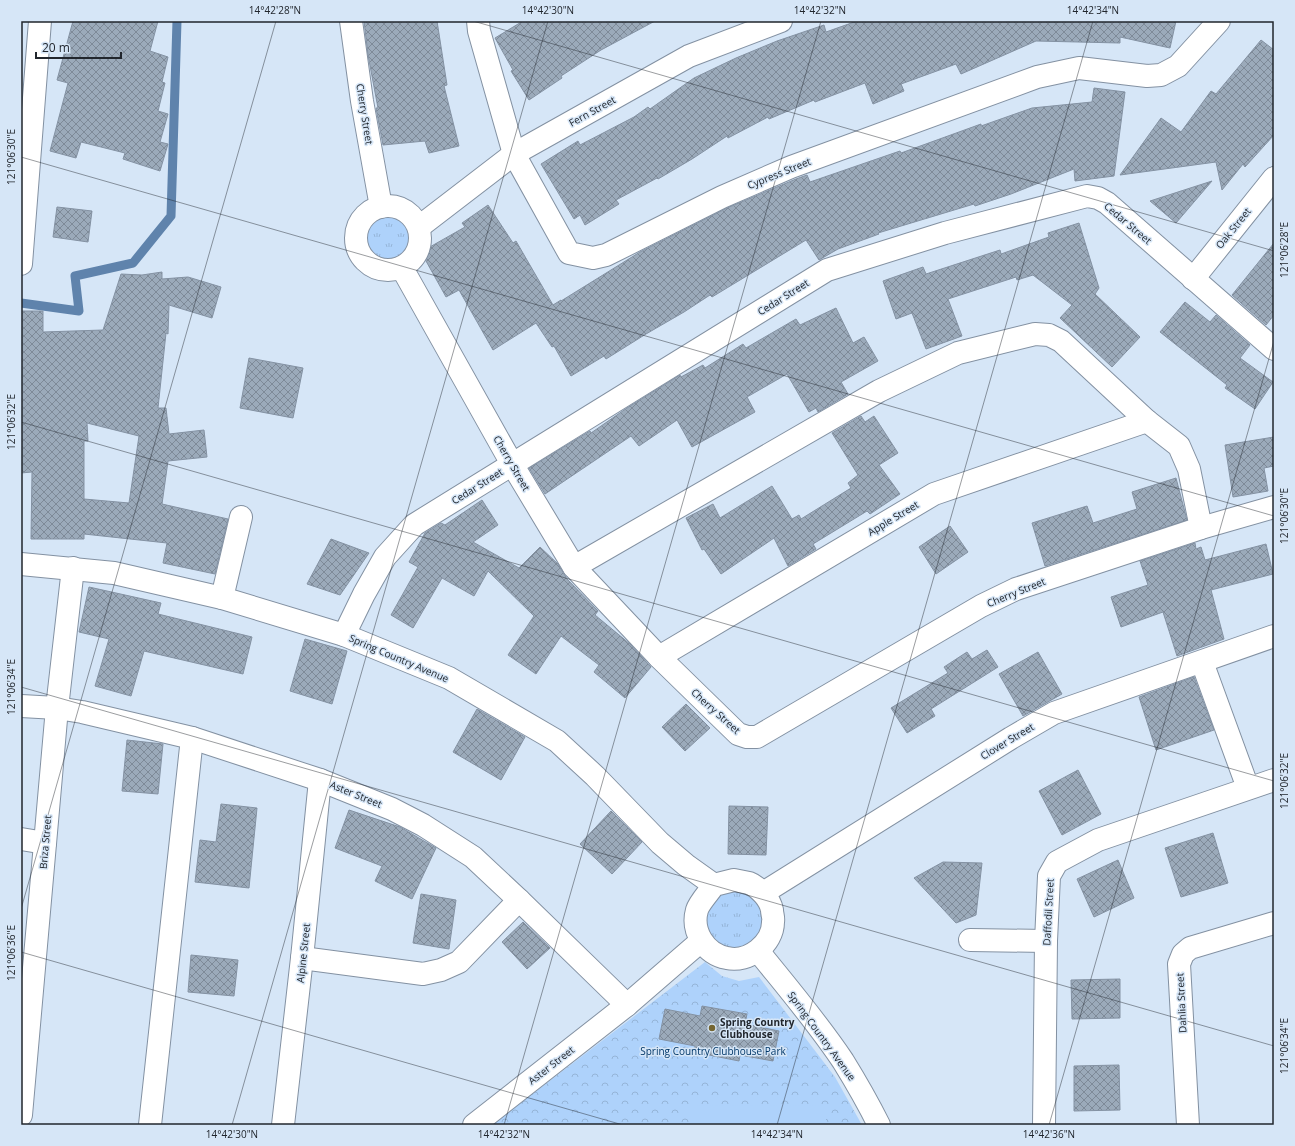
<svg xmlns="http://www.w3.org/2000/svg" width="1295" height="1146" viewBox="0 0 1295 1146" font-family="'Open Sans',sans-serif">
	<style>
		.grass { fill: url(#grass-tufts) }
		.park { fill: url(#park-crowns) }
		.pitch { fill: #aed2fb }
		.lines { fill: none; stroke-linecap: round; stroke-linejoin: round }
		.stream { stroke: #5f83ac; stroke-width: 9 }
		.building { fill: url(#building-cross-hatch); stroke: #8492a3; fill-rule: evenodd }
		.minor-casing { stroke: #8391a2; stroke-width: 24 }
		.minor { stroke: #fff; stroke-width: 22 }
		.ticks { fill: none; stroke: #21262d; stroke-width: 1; stroke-opacity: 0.45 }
		.poi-dot { fill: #756633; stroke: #d6e6f7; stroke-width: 1.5 }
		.labels { text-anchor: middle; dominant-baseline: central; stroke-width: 3; stroke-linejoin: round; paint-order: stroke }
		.street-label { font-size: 10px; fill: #21262d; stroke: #d6e6f7 }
		.poi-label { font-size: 10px; font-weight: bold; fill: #21262d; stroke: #d6e6f7; text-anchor: start }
		.park-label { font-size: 10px; fill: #003768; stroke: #d6e6f7 }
		.neatline { fill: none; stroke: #21262d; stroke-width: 1.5 }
		.ticks-label { font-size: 10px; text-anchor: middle; fill: #21262d }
	</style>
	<defs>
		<pattern id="grass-tufts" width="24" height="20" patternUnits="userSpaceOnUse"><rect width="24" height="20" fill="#aed2fb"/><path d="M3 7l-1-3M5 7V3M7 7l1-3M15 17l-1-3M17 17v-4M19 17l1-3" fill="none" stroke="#95b4d7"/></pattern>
		<pattern id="park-crowns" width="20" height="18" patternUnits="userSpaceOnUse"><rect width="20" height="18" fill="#aed2fb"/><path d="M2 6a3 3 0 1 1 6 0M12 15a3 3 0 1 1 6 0" fill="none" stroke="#95b4d7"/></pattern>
		<pattern id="building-cross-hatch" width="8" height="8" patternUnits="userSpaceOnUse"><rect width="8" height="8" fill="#9baaba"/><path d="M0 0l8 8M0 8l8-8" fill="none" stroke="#7e8a98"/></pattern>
	</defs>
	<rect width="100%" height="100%" fill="#d6e6f7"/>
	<g class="grass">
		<circle cx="388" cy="239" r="28"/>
		<polygon points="735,884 769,908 756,948 715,949 701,909 709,896"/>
	</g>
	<polygon class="park" points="705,962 722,976 739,981 759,977 835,1077 862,1125 492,1125"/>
	<polygon class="pitch" points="690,1105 826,1106 826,1125 690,1125"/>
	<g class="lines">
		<polyline class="stream" points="21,303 79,311 75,276 133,263 171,216 177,21"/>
	</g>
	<g class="building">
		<polygon points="73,21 158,21 150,51 168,57 162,82 165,83 158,111 168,114 160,142 168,144 160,171 123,159 125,153 81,142 76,158 50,151 68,83 57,80"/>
		<polygon points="364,21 437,21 447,85 444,86 459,146 429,153 425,141 383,145 376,108 378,108 368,55"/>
		<polygon points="523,21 655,21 601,50 561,76 562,78 529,100 511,71 513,70 495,38"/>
		<polygon points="857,21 1176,21 1170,48 1120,37 1120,43 1036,41 961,74 956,64 901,84 904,91 873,104 865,83 815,102 814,100 769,119 768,117 728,138 727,136 692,159 658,179 657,178 616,200 619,204 585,225 580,215 574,219 541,164 578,141 580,145 634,117 648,107 650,109 694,78 736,58 777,41 824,25 826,32"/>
		<polygon points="1261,40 1274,50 1274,135 1245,167 1243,164 1222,190 1216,162 1120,175 1161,118 1181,132 1211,91 1216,94"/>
		<polygon points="1094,88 1125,92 1114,176 1075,181 1074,169 1011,194 975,206 974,204 878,233 879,234 838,249 819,260 806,240 712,297 710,295 684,312 646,334 606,359 604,356 571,376 554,346 552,347 536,323 493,350 459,290 446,297 421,252 465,227 462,223 488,205 513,243 516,241 553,305 561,300 561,301 640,252 727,208 796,179 807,175 810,182 900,151 901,153 981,124 981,126 1032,108 1092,102"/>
		<polygon points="1212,181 1176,223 1150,201"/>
		<polygon points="57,207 92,211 88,242 53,237"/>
		<polygon points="1079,223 1099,288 1095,294 1140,337 1112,367 1060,318 1072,305 1033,275 1017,280 1016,277 948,299 962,336 926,349 912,313 896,319 883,281 923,267 926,274 1000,250 1001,254 1049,237 1048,233"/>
		<polygon points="1274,243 1274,315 1266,325 1232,295"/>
		<path d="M162,272v7l26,-2 33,10 -9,31 -43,-13 -1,29 -2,-1 -8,75h8l3,26 35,-4 3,27 -39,4 -6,43 66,15 -13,55 -52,-11 4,-20 -83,-9v5h-53l1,-67 -11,1v-162h22v21l60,-2 18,-56 21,1zM87,423l52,13 -10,67 -45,-4v-58h4z"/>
		<polygon points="1185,302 1210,322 1216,315 1250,345 1240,358 1273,382 1255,409 1225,388 1227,385 1160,332"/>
		<polygon points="836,308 853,343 864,337 878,361 841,382 848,394 818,412 816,408 809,412 787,374 747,397 755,412 692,447 677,420 639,446 631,436 545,494 529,468 590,431 591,433 627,408 680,375 681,377 703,365 705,368 743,344 746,348 796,319 800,325"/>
		<polygon points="249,358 303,368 293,418 240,408"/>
		<polygon points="861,416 865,422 874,416 898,453 879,465 900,494 870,514 867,511 813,544 816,549 788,566 774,538 721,574 704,549 702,550 686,518 713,504 720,518 772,486 792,519 799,515 801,519 851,488 848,483 858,475 832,433"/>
		<polygon points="1274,437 1274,466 1264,468 1268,491 1233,497 1225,445"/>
		<polygon points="1176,478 1187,520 1045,566 1032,523 1087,506 1093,523 1137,509 1132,492"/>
		<polygon points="482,500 498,525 473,542 519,568 540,547 558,564 567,579 598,611 595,615 630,644 651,667 625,698 594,672 599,665 561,636 536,674 508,655 534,616 488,571 474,596 442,578 413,628 391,615 418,567 409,562 425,533 441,523 445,525"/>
		<polygon points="950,526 968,552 936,574 919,547"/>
		<polygon points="331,539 369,553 340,595 307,584"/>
		<polygon points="1195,543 1196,549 1201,547 1205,560 1266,544 1273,574 1211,590 1224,639 1177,656 1163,612 1121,627 1111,597 1148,585 1140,561"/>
		<polygon points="89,587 161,603 158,614 252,637 243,674 144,651 131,696 95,686 109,639 79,632"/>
		<polygon points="305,639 347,651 332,704 290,691"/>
		<polygon points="987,650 998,667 931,709 935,716 907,733 891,708 948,673 944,667 967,652 972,659"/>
		<polygon points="1038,652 1062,694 1023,716 999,674"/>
		<polygon points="1194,677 1214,730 1156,750 1139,697"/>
		<polygon points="686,704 710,728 685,751 662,727"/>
		<polygon points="477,709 525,737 501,780 453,752"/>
		<polygon points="127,740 163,744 158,794 122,791"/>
		<polygon points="1078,770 1101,814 1062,835 1039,791"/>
		<polygon points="221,804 257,808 249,888 195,882 200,840 216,842"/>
		<polygon points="729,806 768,807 766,855 728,854"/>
		<polygon points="349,810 400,827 436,848 412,899 375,881 382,866 335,848"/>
		<polygon points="611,811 642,842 612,874 580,844"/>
		<polygon points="1213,833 1228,883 1181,897 1165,848"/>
		<polygon points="1118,860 1134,898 1094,917 1077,879"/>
		<polygon points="943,862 982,863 976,915 956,923 914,878"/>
		<polygon points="421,894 456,900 449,949 413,943"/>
		<polygon points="523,922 550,948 527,969 502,942"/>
		<polygon points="191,955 238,960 234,996 188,992"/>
		<polygon points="1120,979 1120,1018 1072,1019 1071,980"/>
		<polygon points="702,1006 747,1014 745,1024 779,1031 773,1061 740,1055 739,1061 694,1052 695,1046 659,1039 665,1009 700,1016"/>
		<polygon points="1119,1065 1120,1110 1074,1111 1074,1066"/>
	</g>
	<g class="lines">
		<defs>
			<g id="minor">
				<polyline points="351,21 362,101 381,207"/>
				<polyline points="478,21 479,31 514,154 569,253 593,258 606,255 722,197 791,167 1037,77 1079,68 1147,76 1161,75 1178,66 1219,21"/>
				<circle cx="388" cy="238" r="32"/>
				<polyline points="419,227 514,154 689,56 781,21"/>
				<polyline points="21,264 40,21"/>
				<polyline points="402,268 512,464 574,567 659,657 738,734 747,737 757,737 981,606 1016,589 1201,528 1274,507"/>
				<polyline points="1193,279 1274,178"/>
				<polyline points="21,564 114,573 222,598 344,635 449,678 557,741 595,776 660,843 686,865 714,885"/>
				<polyline points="574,567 879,391 958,353 1035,334 1049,335 1061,341 1147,421 1179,446 1189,469 1201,528"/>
				<polyline points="222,598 241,517"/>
				<polyline points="344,635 364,594 385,557 414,525 827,270 945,233 1087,196 1098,198 1107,203 1274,349"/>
				<polyline points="659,657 934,494 1147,421"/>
				<polyline points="1202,662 1248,788"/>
				<polyline points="21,706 57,708 82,712 192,738 320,780 392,809 423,825 473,857 519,900 627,1005"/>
				<polyline points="21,839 45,843"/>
				<path d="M734,880c5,1 10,2 15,3 10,4 21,16 23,27 0,4 2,8 1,12 0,22 -25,41 -46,36 -22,-4 -36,-27 -30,-48 2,-7 13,-19 17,-25z"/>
				<polyline points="763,893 1011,738 1054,713 1274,636"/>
				<polyline points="970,940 1046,941"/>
				<path d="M758,951c29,36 59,71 85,110 13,21 25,42 36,64"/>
				<polyline points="302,958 423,974 441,970 459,962 519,900"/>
				<polyline points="21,1115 57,708 73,568"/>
				<polyline points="150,1125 192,738"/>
				<polyline points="283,1125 302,958 320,780"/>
				<polyline points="474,1125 627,1005 701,941"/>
				<polyline points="1044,1125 1046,941 1049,876 1057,862 1098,840 1274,780"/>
				<polyline points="1188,1125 1179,964 1183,954 1190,948 1274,923"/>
			</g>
		</defs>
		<use href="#minor" class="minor-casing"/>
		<use href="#minor" class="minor"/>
	</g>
	<path class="ticks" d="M473,21l801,230M21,157l1253,359M21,422l1253,359M21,687l1253,359M21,909l255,-888M21,952l602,173M232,1125l316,-1104M504,1125l317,-1104M777,1125l316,-1104M1049,1125l225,-784"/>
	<circle class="poi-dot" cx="712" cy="1028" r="4"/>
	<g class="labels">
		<g class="street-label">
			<text transform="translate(592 111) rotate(-29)">Fern Street</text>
			<text transform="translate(365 114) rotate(81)">Cherry Street</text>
			<text transform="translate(779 173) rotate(-22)">Cypress Street</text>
			<text transform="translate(1128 223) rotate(40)">Cedar Street</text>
			<text transform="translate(1233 228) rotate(-51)">Oak Street</text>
			<text transform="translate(783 297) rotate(-32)">Cedar Street</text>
			<text transform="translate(512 463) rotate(60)">Cherry Street</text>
			<text transform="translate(477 486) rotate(-32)">Cedar Street</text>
			<text transform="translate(893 518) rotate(-31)">Apple Street</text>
			<text transform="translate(1016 592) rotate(-22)">Cherry Street</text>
			<text transform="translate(399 658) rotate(23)">Spring Country Avenue</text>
			<text transform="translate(716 711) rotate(42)">Cherry Street</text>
			<text transform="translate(1007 741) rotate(-31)">Clover Street</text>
			<text transform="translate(356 794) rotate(22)">Aster Street</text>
			<text transform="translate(45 842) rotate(-85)">Briza Street</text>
			<text transform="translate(1048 912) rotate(-87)">Daffodil Street</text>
			<text transform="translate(303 953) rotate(-84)">Alpine Street</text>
			<text transform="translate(1181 1003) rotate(-93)">Dahlia Street</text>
			<text transform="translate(822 1036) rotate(54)">Spring Country Avenue</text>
			<text transform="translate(551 1065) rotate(-38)">Aster Street</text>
		</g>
		<g class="poi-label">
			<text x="720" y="1022">Spring Country<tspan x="720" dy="12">Clubhouse</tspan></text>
		</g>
		<g class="park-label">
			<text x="713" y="1051">Spring Country Clubhouse Park</text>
		</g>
	</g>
	<rect width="1295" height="1146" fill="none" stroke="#d6e6f7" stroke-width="44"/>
	<path d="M36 52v6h85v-6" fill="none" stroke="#21262d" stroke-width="2"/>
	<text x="42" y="52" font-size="12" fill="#21262d" stroke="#d6e6f7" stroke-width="3" paint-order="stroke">20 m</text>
	<rect x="22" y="22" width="1251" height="1102" class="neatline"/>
	<g class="ticks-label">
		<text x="275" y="14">14°42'28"N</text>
		<text x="548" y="14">14°42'30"N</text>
		<text x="820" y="14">14°42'32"N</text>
		<text x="1093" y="14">14°42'34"N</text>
		<text transform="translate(11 157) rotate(-90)" y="4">121°06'30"E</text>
		<text transform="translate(1284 250) rotate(-90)" y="4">121°06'28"E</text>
		<text transform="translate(11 422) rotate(-90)" y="4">121°06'32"E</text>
		<text transform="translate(1284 516) rotate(-90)" y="4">121°06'30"E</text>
		<text transform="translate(11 687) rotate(-90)" y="4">121°06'34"E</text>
		<text transform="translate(1284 781) rotate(-90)" y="4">121°06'32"E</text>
		<text transform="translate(11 953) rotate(-90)" y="4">121°06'36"E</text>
		<text transform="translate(1284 1046) rotate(-90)" y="4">121°06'34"E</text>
		<text x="232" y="1138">14°42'30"N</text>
		<text x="504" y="1138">14°42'32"N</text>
		<text x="777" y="1138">14°42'34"N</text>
		<text x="1049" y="1138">14°42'36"N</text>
	</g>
</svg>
